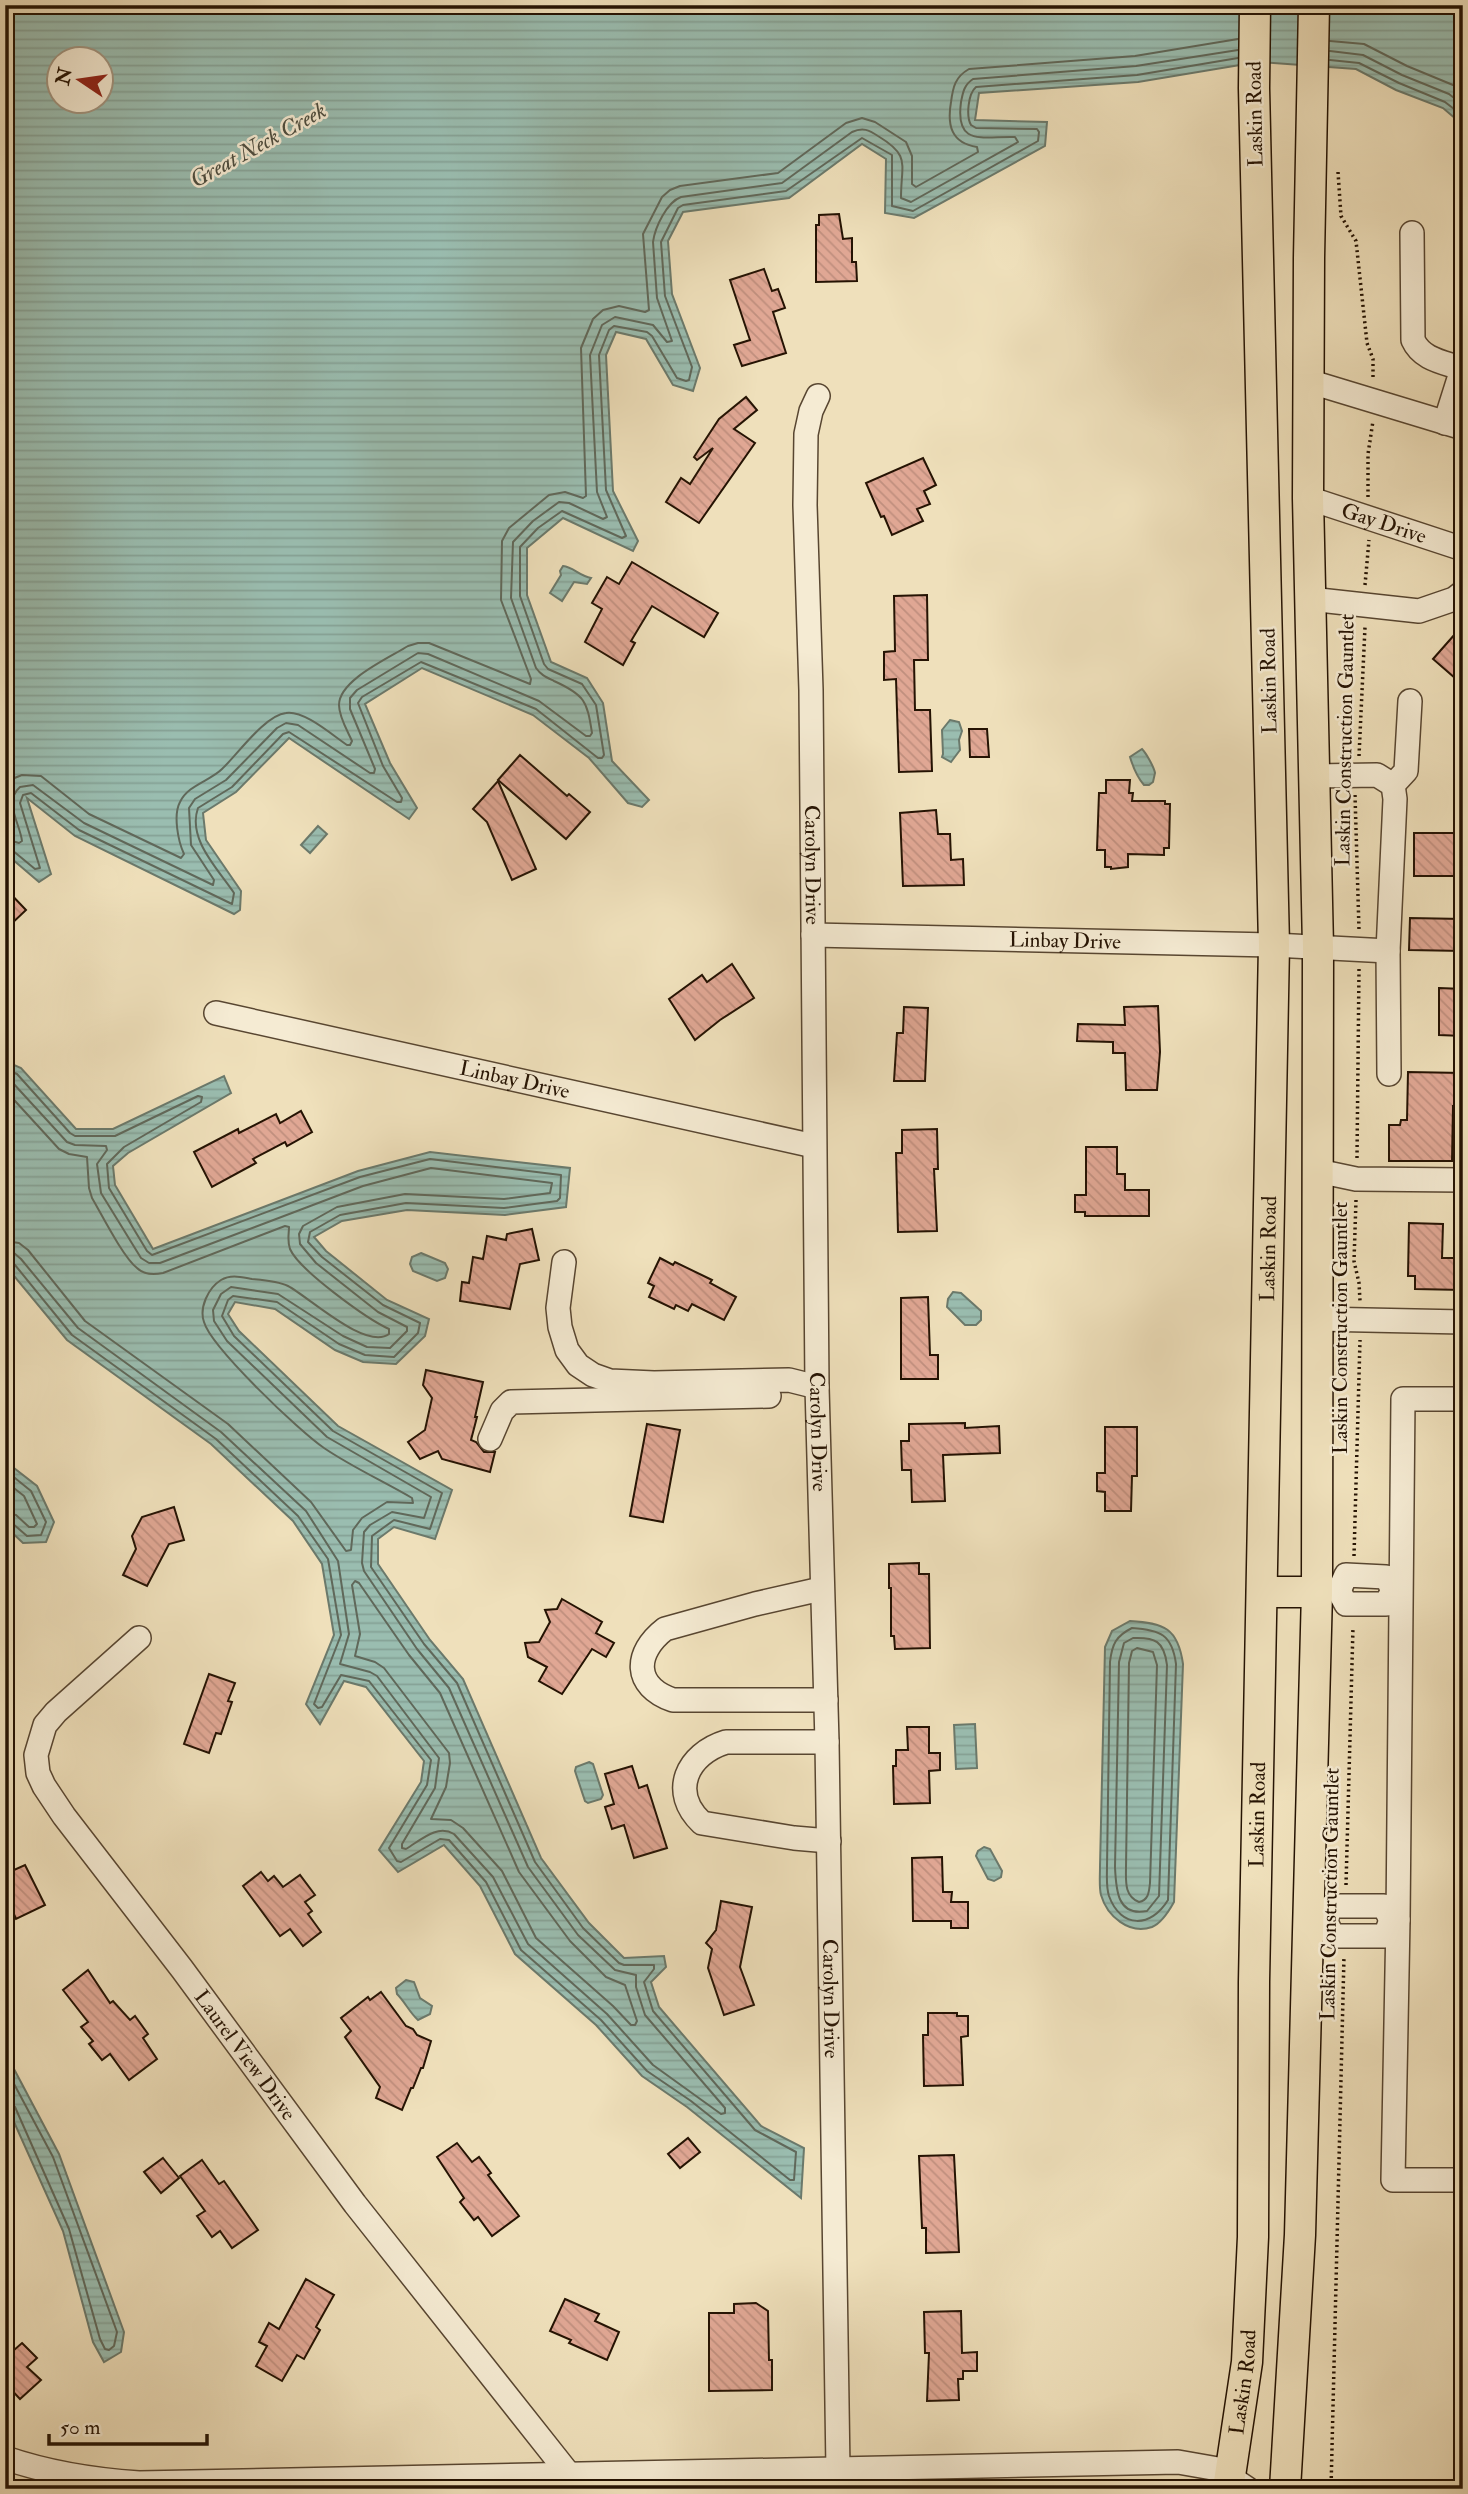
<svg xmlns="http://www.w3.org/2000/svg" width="1468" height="2494" viewBox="0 0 1468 2494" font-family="'IM FELL Double Pica',serif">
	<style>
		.water { fill: url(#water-rules); stroke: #6b796b; stroke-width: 2; fill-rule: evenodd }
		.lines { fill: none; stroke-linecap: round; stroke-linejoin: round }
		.shore { stroke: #60685a; stroke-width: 2 }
		.building { fill: url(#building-back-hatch); stroke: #251303; stroke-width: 2 }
		.minor-casing { stroke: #584631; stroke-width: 26 }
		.major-casing { stroke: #251303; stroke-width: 33 }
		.path { stroke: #251303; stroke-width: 3.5; stroke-dasharray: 2 3.5; stroke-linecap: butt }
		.minor { stroke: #f5ebd3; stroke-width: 23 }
		.major { stroke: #efe0bb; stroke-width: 30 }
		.labels { text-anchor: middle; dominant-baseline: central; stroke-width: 5; stroke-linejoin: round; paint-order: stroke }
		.street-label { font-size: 21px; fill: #251303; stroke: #f5ebd3 }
		.water-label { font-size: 23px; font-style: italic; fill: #4e4e40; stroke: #f5ebd3 }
	</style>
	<defs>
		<pattern id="water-rules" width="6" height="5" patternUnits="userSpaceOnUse" patternTransform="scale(1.75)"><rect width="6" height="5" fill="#9abdb0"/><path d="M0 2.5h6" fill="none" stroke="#85a296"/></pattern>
		<pattern id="building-back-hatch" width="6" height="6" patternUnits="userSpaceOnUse" patternTransform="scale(1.75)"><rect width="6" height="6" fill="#e0a794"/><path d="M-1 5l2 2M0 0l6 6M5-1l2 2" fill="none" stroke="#c08f7e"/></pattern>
	</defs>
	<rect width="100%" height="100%" fill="#efe0bb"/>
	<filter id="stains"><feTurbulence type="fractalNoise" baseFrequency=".00286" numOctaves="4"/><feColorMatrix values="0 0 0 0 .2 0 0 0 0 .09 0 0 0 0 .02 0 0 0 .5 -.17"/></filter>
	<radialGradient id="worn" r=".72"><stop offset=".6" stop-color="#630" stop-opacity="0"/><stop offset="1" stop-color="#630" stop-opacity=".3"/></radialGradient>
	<g class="water">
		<path d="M5,5h1458v120l-20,-17 -47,-18 -40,-21 -98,-7 -120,20 -159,11 -4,27 72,2 -2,24 -131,72 -29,-5 1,-54 -24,-15 -73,54 -106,14 -15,29 4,53 28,74 -7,23 -20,-6 -27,-46 -30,-7 -10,23 7,136 25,50 -5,10 -70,-33 -36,30v47l24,67 36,16 16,25 9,58 37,39 -7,7 -14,-4 -39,-45 -56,-43 -111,-47 -57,36 25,59 27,45 -8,11 -120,-81 -53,54 -33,21 3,27 35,51 -1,19 -6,4 -159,-78 -48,-38 24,76 -12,8 -34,-29zM60,60h42v42h-42z"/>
		<path d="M563,566c10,1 17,10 28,12l-4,6 -13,-2 -12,19 -12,-8 11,-18 -1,-4z"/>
		<polygon points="950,720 959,722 962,731 959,740 960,750 951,762 942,757 943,754 942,730"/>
		<path d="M1142,749c4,4 12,18 13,24l-2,9 -4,3h-5c-7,-8 -11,-18 -14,-28z"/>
		<polygon points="318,826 327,834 310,853 301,845"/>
		<polygon points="5,1061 21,1068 76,1129 113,1129 224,1076 231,1093 128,1153 113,1166 115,1185 153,1249 358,1171 430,1152 570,1168 566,1207 505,1215 407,1210 342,1221 314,1237 326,1251 387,1300 429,1319 425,1336 396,1364 363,1362 335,1350 275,1309 235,1302 228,1314 239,1331 338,1426 452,1490 435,1539 394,1527 378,1539 378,1564 430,1640 463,1679 541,1858 589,1923 624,1958 664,1956 666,1967 651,1982 659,2007 761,2126 804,2148 801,2198 687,2107 642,2076 596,2025 515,1954 480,1886 444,1845 398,1872 379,1850 421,1782 424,1761 366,1687 344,1681 320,1724 306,1704 334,1635 322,1564 293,1521 211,1444 67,1340 5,1265"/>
		<polygon points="421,1253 445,1263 448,1269 445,1278 437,1281 413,1271 410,1264 412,1257"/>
		<polygon points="953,1292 961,1293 981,1311 981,1320 976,1325 965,1325 947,1307 948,1299"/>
		<polygon points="5,1461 37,1486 54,1522 46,1542 23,1543 5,1526"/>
		<path d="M1130,1621c34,2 48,7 53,43l-9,238c-5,9 -12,21 -22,25 -23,8 -45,-11 -51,-32 -2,-8 -1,-19 -1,-28l5,-220 7,-16z"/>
		<polygon points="975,1724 977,1768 956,1769 954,1725"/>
		<polygon points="589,1762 593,1764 603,1795 601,1799 588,1803 585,1801 575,1771 576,1767"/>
		<polygon points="984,1847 990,1849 1002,1871 1001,1877 994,1881 988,1879 976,1856 978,1851"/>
		<path d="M406,1980l8,2 6,16 12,8 -2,8 -12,6c-8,-7 -13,-18 -21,-26l-1,-6z"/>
		<polygon points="5,2052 59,2154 124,2332 121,2352 104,2362 93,2342 63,2231 5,2102"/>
	</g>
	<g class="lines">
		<g class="shore">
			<polyline points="1330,41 1364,44 1407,66 1453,85 1463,91"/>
			<polyline points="1330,51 1363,55 1402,75 1449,94 1463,105"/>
			<polyline points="1330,60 1359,63 1399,83 1445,102 1463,116"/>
			<path d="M5,787l7,-8 10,-4 19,1 48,38 92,44 3,-4c-6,-13 -11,-39 -4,-52 8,-17 30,-21 42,-33 15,-14 43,-54 64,-56 18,-3 46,22 61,32h3l2,-4c-5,-11 -13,-24 -13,-36 0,-25 50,-47 69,-59l10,-3h11l101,41 1,-5 -30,-79 1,-59 7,-13 40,-33 16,-3 18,6 3,-2 -5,-148 12,-29 10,-9 16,-4 26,6 4,-2 -6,-76 19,-37 8,-7 10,-4 98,-13 68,-50 16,-5 13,4 31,20 6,14v28l4,3 62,-35 -1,-5c-26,-4 -30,-22 -26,-45 2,-15 4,-25 18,-33l166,-13 103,-17"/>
			<path d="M5,839l14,4 3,-2c-2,-18 -19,-39 -2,-54l13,-2 51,38 129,62 1,-5 -23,-35 -2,-37 6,-9 31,-19 51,-52 9,-5 12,2 72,48h4l1,-4 -25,-60v-11l7,-8 61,-37 10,1 111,47 47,35h4l2,-3c-5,-32 -7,-38 -38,-52 -8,-4 -13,-6 -18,-13l-25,-70 2,-56 20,-21 26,-19 10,1 34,16 4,-2 -10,-25 -7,-137 12,-30 13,-8 38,8 14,17 5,-1 -15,-43 -4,-56c2,-15 14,-40 28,-45l101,-14 70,-51c11,-5 17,-2 26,4 33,20 23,27 23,62l10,4 107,-60 -3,-5c-33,-1 -60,10 -54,-35 2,-10 3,-17 12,-23l163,-13 102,-16"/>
			<path d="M5,848l7,2 23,19 5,-1 -20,-65 3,-8 8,-2 48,37 153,74 2,-11c-16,-24 -47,-54 -36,-85l34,-21 51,-53 6,-2 108,70h4l1,-4 -19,-32 -25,-63 4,-6 59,-35 115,47 62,49h4l2,-3 -8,-50 -14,-21 -34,-15 -4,-5 -24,-68v-49l18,-19 24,-17 60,27 4,-2 -20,-46 -7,-135 10,-25 5,-4 33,6 5,4 25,42 9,3 3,-1 3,-13 -27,-71 -4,-54 17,-34 5,-3 103,-14 76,-53 30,17v51l21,5 125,-70 1,-9 -2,-3 -61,-1 -5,-3c-5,-9 -3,-31 5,-38l161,-12 101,-17"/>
			<polyline points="5,1069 17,1074 70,1133 75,1136 115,1136 198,1096 202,1097 201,1102 124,1147 107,1164 109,1188 147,1251 152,1255 360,1177 430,1159 561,1175 560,1198 557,1201 504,1208 406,1203 340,1215 310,1232 308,1242 322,1257 383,1305 420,1323 418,1333 394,1357 365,1355 339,1344 277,1302 233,1296 228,1300 222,1316 234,1336 333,1431 442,1493 430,1529 394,1520 372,1536 371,1567 424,1644 457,1683 535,1862 583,1928 619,1963 624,1965 654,1965 654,1969 644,1982 653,2011 755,2130 796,2152 794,2180 790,2180 691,2101 647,2071 601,2020 521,1950 486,1882 449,1840 440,1839 401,1862 397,1861 389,1848 427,1785 431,1760 369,1681 341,1675 322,1707 318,1708 314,1704 341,1635 328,1559 298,1516 216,1439 72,1335 15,1265 5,1260"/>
			<path d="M5,1078l7,4 55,60 8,3 31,1 1,4 -10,14 4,29 40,65 8,5h11l203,-77 68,-18 121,15 -2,10 -46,6 -99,-5 -68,13 -34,19 -4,8 1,10 16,19 62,49 29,15v4l-17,17 -23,-1 -24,-11 -65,-42 -47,-7 -10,7 -8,16 1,11 13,20 100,96 104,60 -7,21 -32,-6 -22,13 -6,7 -2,31 2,8 53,78 32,39 79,179 50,68 37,35 21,5v12l9,28 80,93v5l-4,1 -68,-49 -46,-51 -79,-70 -35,-67 -39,-43c-17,-10 -33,6 -48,15l-4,-1v-4l33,-56 4,-30 -62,-82 -7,-4 -30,-8 9,-30 -11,-73 -32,-50 -85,-79 -143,-104 -57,-69 -7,-6 -9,-1"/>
			<path d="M5,1090l54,59 10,5 18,3 2,31 3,10c10,17 31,59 45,70 7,7 16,7 26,5l122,-47 4,1c0,7 -2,14 1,22 9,21 77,70 99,80v5c-23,17 -80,-37 -101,-48 -10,-5 -25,-6 -36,-7 -11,-2 -21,-5 -31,1 -13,8 -22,28 -17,42 7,25 96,110 120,126 28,19 59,33 88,50l1,5 -26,-1 -25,16 -9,12 -2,20 -5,1 -35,-49 -83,-78 -143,-103 -57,-71 -9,-7 -14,-2"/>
			<polyline points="5,1470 31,1491 46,1522 41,1535 27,1536 12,1523 5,1521"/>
			<polyline points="5,1481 24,1496 37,1524 34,1527 29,1527 16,1515 5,1513"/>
			<polygon points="355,1581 359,1583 409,1655 440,1693 519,1872 570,1941 606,1977 625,1985 637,2021 635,2025 631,2025 613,2006 536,1938 502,1871 463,1828 451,1820 431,1819 446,1787 450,1763 449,1753 384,1668 375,1662 355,1656 360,1634 352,1585"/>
			<path d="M1132,1628c28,2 40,6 44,36l-8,236c-17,28 -47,29 -59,-4 -3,-9 -2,-20 -2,-29l3,-205c2,-18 6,-26 22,-34z"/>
			<path d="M1133,1638c22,-1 31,3 34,27l-8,231 -12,15c-30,6 -31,-22 -32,-44l4,-205 5,-19z"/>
			<path d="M1137,1648l16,4 4,13 -7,218c-1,8 -1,17 -11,19 -15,-6 -13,-21 -13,-35l3,-204 3,-12z"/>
			<polyline points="5,2067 53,2157 117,2332 114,2346 109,2350 105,2349 100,2339 69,2229 15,2107 11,2103 5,2102"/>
		</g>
	</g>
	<g class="building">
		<polygon points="839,214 843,239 852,238 852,262 856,262 857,281 816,282 816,225 819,225 819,215"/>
		<polygon points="764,269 772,291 778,289 785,308 773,312 786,353 742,366 734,345 750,340 730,280"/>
		<polygon points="746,397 757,410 734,429 755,443 699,523 666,502 681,478 690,484 713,448 697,460 694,457 719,419"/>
		<polygon points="923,458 936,485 924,491 930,504 917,509 923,521 892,535 884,516 881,517 866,483"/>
		<polygon points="632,562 718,613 704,637 652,606 631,641 635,643 623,665 585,642 602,609 592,603 607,577 619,584"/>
		<polygon points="927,595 928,660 914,660 915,710 930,710 932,771 899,772 896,679 884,680 884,652 895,651 894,596"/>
		<polygon points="1463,625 1463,685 1433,659"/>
		<polygon points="969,729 987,729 989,757 970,757"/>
		<polygon points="520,755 567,796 569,794 590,812 566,839 498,780"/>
		<polygon points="1106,780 1130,780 1129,793 1133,793 1132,801 1165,801 1165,804 1170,804 1169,848 1164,848 1164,855 1128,854 1128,867 1111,869 1111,867 1105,867 1105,850 1097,850 1099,793 1106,793"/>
		<polygon points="498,781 536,869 512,880 487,822 473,809"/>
		<polygon points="936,810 938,834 950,834 951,860 963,859 964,885 903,886 900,813"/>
		<rect x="1414" y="833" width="49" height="43"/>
		<polygon points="5,888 26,910 5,930"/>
		<polygon points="1410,918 1463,919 1463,951 1409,950"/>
		<polygon points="732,964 754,998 720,1020 695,1040 669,999 702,975 707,982"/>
		<polygon points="1439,988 1463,989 1463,1036 1439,1035"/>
		<polygon points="1158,1006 1160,1052 1157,1090 1126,1090 1125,1053 1113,1053 1113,1042 1077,1041 1078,1024 1125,1025 1124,1007"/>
		<polygon points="904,1007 928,1008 925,1081 894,1081 897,1033 903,1033"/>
		<polygon points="1408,1072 1463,1073 1463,1106 1453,1106 1452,1161 1389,1161 1389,1125 1400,1125 1401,1120 1407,1120"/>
		<polygon points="301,1111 312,1132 287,1146 285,1142 253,1159 256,1163 212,1187 194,1152 238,1129 239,1133 276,1114 280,1123"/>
		<polygon points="937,1129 938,1169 934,1169 937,1231 898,1232 896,1153 902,1153 902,1130"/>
		<polygon points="1086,1147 1117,1147 1117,1174 1125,1174 1125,1190 1149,1190 1149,1216 1085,1216 1085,1212 1075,1212 1075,1195 1086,1195"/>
		<polygon points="1409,1223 1443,1224 1442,1258 1463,1258 1463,1290 1415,1289 1415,1276 1408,1276"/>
		<polygon points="532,1229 539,1260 520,1264 510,1309 460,1301 462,1282 469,1283 473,1257 483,1259 487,1236 506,1240 507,1234"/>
		<polygon points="660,1258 673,1265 675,1262 712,1280 710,1283 736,1297 724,1320 692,1304 688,1311 676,1305 674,1309 649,1297 654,1286 648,1283"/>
		<polygon points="928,1297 930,1355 938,1355 938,1379 901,1379 901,1298"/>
		<polygon points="426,1370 483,1382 475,1417 477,1417 471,1440 476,1442 484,1452 495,1452 490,1472 442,1459 438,1451 420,1459 408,1442 425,1430 432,1398 423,1385"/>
		<polygon points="965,1423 965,1428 999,1426 1000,1453 943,1455 945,1501 912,1502 911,1470 902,1470 901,1441 909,1441 909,1424"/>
		<polygon points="647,1424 680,1430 663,1522 630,1516"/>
		<polygon points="1105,1427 1137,1427 1137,1476 1132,1476 1131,1511 1105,1511 1105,1492 1097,1491 1097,1473 1105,1473"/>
		<polygon points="174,1507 184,1540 169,1544 147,1586 123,1575 136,1549 132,1536 142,1517"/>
		<polygon points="919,1563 919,1574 929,1574 930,1648 895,1649 894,1636 891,1636 891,1588 889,1588 889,1564"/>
		<polygon points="562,1599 602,1622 596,1633 614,1643 606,1657 592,1649 562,1694 539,1681 547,1667 528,1657 525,1643 539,1642 550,1622 545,1610 557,1609"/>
		<polygon points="209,1674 235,1683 228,1701 232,1702 221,1734 216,1733 209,1753 184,1744"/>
		<polygon points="907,1727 929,1727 929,1753 940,1753 940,1770 929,1771 930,1803 894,1804 893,1766 896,1766 896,1750 908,1750"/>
		<polygon points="632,1766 639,1788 647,1785 667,1848 634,1858 624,1825 612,1829 605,1807 614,1804 605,1774"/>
		<polygon points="942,1857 943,1892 952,1892 951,1902 968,1902 968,1928 951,1928 951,1921 913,1921 912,1858"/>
		<polygon points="25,1865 45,1905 16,1919 10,1905 5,1906 5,1874"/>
		<polygon points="261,1872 268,1881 274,1876 283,1887 300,1875 315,1895 305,1902 312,1911 308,1914 321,1932 303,1946 290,1929 280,1936 243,1886"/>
		<polygon points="721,1901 752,1907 740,1967 754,2005 724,2015 708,1968 712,1949 706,1943 716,1930"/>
		<polygon points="88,1970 110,2003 113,2001 130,2020 135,2016 148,2034 143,2038 157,2059 129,2080 110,2054 102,2060 89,2044 93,2041 81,2027 88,2022 63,1990"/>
		<polygon points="381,1992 406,2026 413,2029 417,2035 431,2041 423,2068 421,2068 413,2088 411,2088 402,2110 376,2098 380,2087 345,2037 351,2031 341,2018 368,1997 370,2000"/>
		<polygon points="928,2013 957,2013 957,2016 968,2016 968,2036 961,2037 963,2085 924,2086 923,2035 928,2035"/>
		<polygon points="688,2138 700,2152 680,2168 668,2154"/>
		<polygon points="457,2143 472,2162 479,2157 491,2173 488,2175 519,2216 492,2236 478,2217 474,2220 460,2202 464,2198 437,2157"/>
		<polygon points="954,2155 959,2252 926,2253 926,2228 922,2228 919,2156"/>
		<polygon points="163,2158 179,2178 161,2193 144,2172"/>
		<polygon points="202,2160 219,2184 224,2181 258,2230 232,2248 220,2231 212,2237 197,2216 205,2211 180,2176"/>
		<polygon points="306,2279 334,2295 316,2327 320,2330 304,2359 297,2355 282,2381 256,2366 267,2346 259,2342 269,2323 279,2329"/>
		<polygon points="565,2299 599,2314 595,2321 619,2332 607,2360 569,2343 571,2340 550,2331"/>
		<polygon points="756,2303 768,2311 769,2360 772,2360 772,2390 709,2391 709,2313 734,2313 734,2304"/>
		<polygon points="961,2311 962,2353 977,2352 977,2371 963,2371 963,2379 958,2379 959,2400 927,2401 929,2353 925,2353 924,2312"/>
		<polygon points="22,2343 37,2358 27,2367 41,2380 20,2399 5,2383 5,2358"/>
	</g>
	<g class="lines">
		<defs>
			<g id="minor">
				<path d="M1412,233l1,107c9,20 31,22 50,29"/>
				<polyline points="1308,381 1463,428"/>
				<path id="s1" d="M818,396l-7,15 -5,23 -1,71 6,185 6,697 10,355 11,728"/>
				<polyline points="1445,423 1463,366"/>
				<path id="s2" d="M1308,498l155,51"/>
				<polyline points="1310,599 1419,611 1454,599 1463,592"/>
				<polyline points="1314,776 1377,775 1393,785 1395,799 1388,951 1389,1074"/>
				<polyline points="1393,785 1406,771 1410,701"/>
				<path id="s3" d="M813,935l461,10 114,6"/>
				<path id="s4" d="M216,1013l598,133"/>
				<polyline points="1318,1171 1356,1179 1463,1180"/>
				<polyline points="564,1262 558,1308 560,1327 567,1350 578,1365 593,1375 610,1381 654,1383 789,1380 817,1387"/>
				<polyline points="1317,1319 1463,1322"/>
				<polyline points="490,1439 502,1411 511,1402 769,1396"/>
				<path d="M821,1589l-66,15 -90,25c-31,24 -32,57 8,71h153"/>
				<polyline points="1339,1591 1346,1604 1386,1604 1393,1590"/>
				<polyline points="1339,1591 1346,1575 1386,1577 1393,1590"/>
				<path id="s5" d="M139,1638l-83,74 -11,13 -9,30 2,18 6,13 20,30 118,153 173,235 213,269"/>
				<path d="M827,1742h-101c-39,12 -57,50 -24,81l92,15 35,3"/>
				<polyline points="1325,1920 1332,1906 1384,1906 1391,1920 1398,1920 1393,2180 1463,2180"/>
				<polyline points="1325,1920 1333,1936 1385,1936 1391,1920"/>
				<polyline points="1398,1920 1403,1399 1463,1399"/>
				<path d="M5,2458c44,15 88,22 134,25l1039,-21 40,7 30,20"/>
			</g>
			<g id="major">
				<polyline points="1262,1592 1317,1592"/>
				<path id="s6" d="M1228,2489l19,-127 6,-125 1,-255 20,-1037 -20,-857 1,-83"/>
				<polyline points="1285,2489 1300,2235 1317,1592 1318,947 1308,498 1309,258 1314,5"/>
			</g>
		</defs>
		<use href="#minor" class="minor-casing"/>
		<use href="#major" class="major-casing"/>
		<g class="path">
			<polyline points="1338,172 1341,216 1356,241 1367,343 1373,359 1373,379"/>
			<polyline points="1368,497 1368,454 1373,421"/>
			<polyline points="1365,585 1369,540"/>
			<polyline points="1359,756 1365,627"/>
			<polyline points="1355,795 1359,930"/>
			<polyline points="1357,1158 1359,969"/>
			<polyline points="1356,1200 1354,1261 1359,1283 1360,1301"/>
			<polyline points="1354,1556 1360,1340"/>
			<polyline points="1346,1885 1353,1627"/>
			<polyline points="1331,2489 1344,1956"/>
		</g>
		<use href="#minor" class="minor"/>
		<use href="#major" class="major"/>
	</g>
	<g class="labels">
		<g class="street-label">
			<text transform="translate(1255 114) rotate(-91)">Laskin Road</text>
			<text stroke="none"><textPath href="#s2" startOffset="80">Gay Drive</textPath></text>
			<text transform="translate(1269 681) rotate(-91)">Laskin Road</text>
			<text transform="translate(1345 740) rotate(-89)">Laskin Construction Gauntlet</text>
			<text stroke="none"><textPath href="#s1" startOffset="471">Carolyn Drive</textPath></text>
			<text stroke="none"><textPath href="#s3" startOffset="252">Linbay Drive</textPath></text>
			<text stroke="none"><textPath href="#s4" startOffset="306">Linbay Drive</textPath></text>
			<text stroke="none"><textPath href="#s6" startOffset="1242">Laskin Road</textPath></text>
			<text transform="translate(1340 1328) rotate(-90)">Laskin Construction Gauntlet</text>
			<text stroke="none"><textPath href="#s1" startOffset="1038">Carolyn Drive</textPath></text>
			<text stroke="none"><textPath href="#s6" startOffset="676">Laskin Road</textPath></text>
			<text transform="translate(1330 1894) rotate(-89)">Laskin Construction Gauntlet</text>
			<text stroke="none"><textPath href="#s1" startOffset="1605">Carolyn Drive</textPath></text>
			<text stroke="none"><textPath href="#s5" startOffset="528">Laurel View Drive</textPath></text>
			<text stroke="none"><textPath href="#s6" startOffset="108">Laskin Road</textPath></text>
		</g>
		<g class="water-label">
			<text transform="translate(258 145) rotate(-29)">Great Neck Creek</text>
		</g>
	</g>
	<rect width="1468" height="2494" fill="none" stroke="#efe0bb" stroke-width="28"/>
	<rect x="7" y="7" width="1454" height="2480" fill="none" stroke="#251303" stroke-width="3.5"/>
	<rect x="14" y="14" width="1440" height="2466" fill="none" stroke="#251303" stroke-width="2"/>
	<g transform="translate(80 80) rotate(283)"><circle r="33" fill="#f5ebd3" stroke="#a29580" stroke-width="2"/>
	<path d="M0-5L12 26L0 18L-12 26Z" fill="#8f2418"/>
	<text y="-10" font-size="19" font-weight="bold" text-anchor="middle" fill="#251303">N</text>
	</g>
	<path d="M49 2434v10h158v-10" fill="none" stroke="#251303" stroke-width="3.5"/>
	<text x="60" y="2434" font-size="21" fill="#251303" stroke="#f5ebd3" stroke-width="5" paint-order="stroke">50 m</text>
	<rect width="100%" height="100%" filter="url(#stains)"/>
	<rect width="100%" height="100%" fill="url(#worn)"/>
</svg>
